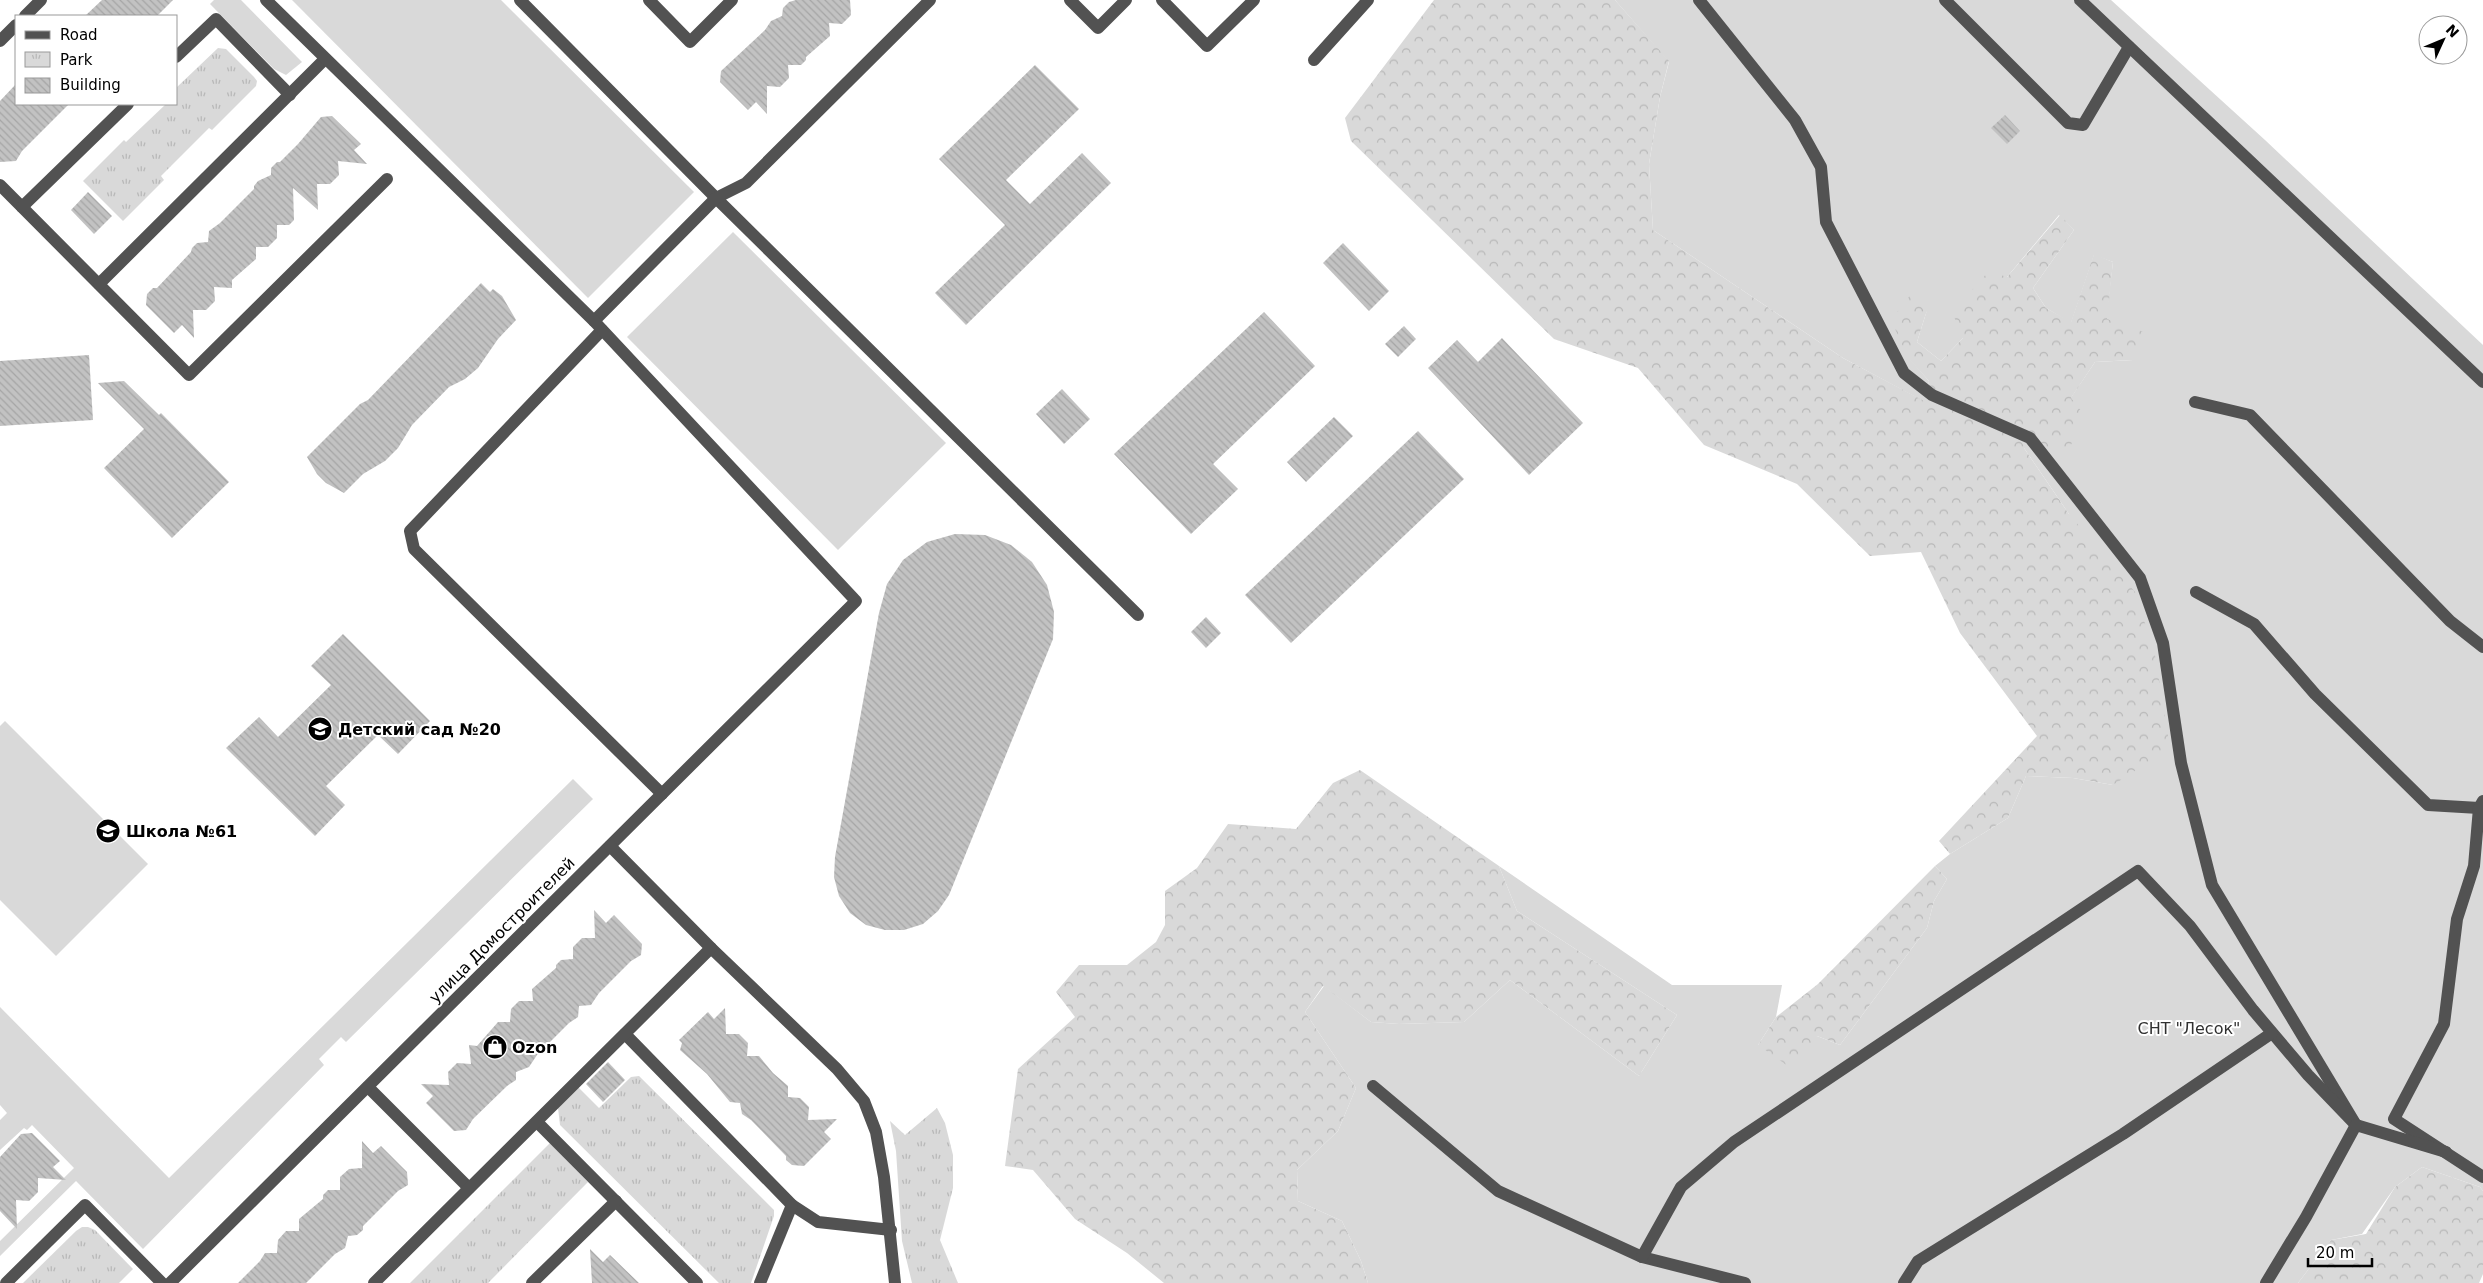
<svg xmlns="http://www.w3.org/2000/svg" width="2483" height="1283" viewBox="0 0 2483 1283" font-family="'DejaVu Sans',sans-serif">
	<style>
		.green { fill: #d9d9d9 }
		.forest { fill: url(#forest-crowns) }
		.park { fill: url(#park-tufts) }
		.building { fill: url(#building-back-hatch) }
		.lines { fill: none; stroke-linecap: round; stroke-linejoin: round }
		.minor { stroke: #525252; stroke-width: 12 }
		.labels { text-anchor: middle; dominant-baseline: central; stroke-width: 4; stroke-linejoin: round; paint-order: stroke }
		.poi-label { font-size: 16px; font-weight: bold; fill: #000; stroke: #fff; text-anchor: start }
		.street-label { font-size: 16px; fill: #000; stroke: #fff }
		.park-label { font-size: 16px; fill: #303030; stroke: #fff }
	</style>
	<defs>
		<pattern id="forest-crowns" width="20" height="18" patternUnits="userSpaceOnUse" patternTransform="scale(1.25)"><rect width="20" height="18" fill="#d9d9d9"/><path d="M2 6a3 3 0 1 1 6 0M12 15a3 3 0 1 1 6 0" fill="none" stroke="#b8b8b8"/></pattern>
		<pattern id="park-tufts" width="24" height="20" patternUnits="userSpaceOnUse" patternTransform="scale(1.25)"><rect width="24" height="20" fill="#d9d9d9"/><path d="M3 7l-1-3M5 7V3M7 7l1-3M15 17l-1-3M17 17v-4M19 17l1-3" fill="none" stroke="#b8b8b8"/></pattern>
		<pattern id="building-back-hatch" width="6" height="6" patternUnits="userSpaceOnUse" patternTransform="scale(1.25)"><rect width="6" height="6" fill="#c2c2c2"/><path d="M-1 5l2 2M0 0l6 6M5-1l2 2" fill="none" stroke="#a5a5a5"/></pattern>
	</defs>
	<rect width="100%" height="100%" fill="#fff"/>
	<g class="green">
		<polygon points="214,0 241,0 302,62 286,75 274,69 210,4"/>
		<polygon points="292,0 501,0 694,192 588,298"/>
		<polygon points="1615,0 2111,0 2265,140 2483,345 2483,1191 2480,1187 2422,1167 2395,1187 2362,1234 2331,1240 2298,1283 1368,1283 1361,1261 1342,1221 1298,1201 1297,1170 1338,1131 1356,1088 1305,1012 1324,986 1371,1022 1399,1024 1464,1022 1510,980 1639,1076 1677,1015 1517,911 1499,866 1672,985 1782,985 1776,1017 1758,1045 1817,1036 1840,1045 1927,928 1934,901 1947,879 1935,866 1950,854 2008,818 2026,776 2073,778 2113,785 2069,514 2024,448 2070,399 2095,362 2133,360 2106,319 2113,262 2094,255 2071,323 2046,308 2033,288 2074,230 2059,215 2007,277 1963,338 1941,361 1917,342 1927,310 1908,357 1929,381 1925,402 1843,358 1653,230 1649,164 1660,97 1669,62"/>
		<polygon points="733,232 946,443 838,550 627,337"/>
		<polygon points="5,721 148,864 56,956 0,900 0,726"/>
		<polygon points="573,779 593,799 346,1042 341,1037 319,1059 324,1065 143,1249 76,1181 0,1256 0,1241 74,1168 32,1125 27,1130 24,1128 0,1150 0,1120 7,1113 0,1105 0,1007 169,1178"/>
	</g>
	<g class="forest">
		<polygon points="1434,0 1615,0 1669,61 1660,97 1649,164 1653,230 1843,358 1924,401 1929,381 1908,358 1891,320 1911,294 1927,310 1917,342 1941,361 1963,338 1952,312 1989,271 2007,277 2060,215 2074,230 2033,288 2046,308 2071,322 2094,254 2113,262 2107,319 2144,332 2133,360 2095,362 2071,398 2085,416 2068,451 2024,448 2069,514 2135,592 2155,655 2170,748 2113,785 2073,778 2026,776 2008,818 1950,854 1939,841 2037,736 1960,633 1921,552 1870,556 1797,484 1704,445 1638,368 1554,339 1351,141 1345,118"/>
		<polygon points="1360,770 1499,866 1517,911 1677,1015 1639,1076 1510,980 1464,1022 1399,1024 1371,1022 1323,986 1305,1012 1356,1088 1338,1131 1297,1170 1298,1201 1342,1221 1361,1261 1368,1283 1164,1283 1127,1253 1075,1219 1033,1170 1005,1166 1018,1069 1075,1017 1056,992 1079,965 1127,965 1156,942 1165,925 1165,891 1197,868 1228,824 1296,829 1333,783"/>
		<polygon points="1935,866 1947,879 1934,901 1927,928 1840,1045 1817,1036 1792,1069 1758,1045 1776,1017 1818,984"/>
		<polygon points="2422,1167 2480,1187 2483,1191 2483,1274 2479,1283 2298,1283 2331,1240 2366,1234 2395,1187"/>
	</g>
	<g class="park">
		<polygon points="218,48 226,49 254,77 257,81 256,86 212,130 209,128 161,176 164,180 123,221 83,181 124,140 126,142 166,104 176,104 176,88"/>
		<polygon points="639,1076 774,1210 774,1216 751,1283 719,1283 560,1125 558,1108 578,1087 599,1108 631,1077"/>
		<polygon points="937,1108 945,1123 953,1155 953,1188 940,1240 958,1283 912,1283 902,1241 896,1151 890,1121 905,1135"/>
		<polygon points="550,1143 588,1182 488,1283 410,1283"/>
		<polygon points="82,1227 88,1227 95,1230 133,1269 119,1283 23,1283 76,1231"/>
	</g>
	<g class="building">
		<polygon points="102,0 173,0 157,16 85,16"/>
		<polygon points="796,0 850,0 851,15 842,24 829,23 830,36 806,57 806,60 801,65 788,65 789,78 780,87 767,86 767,114 756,102 748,110 720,82 721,71 765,30 771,21 782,16 783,8 789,2"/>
		<polygon points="1035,65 1079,109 1006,180 1030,204 1082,153 1111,183 966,325 935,293 1005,225 939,159"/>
		<polygon points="16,84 16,104 69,104 22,151 16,161 0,162 0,101"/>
		<polygon points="2005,115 2020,131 2007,144 1991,128"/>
		<polygon points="332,116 361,144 354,150 367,164 338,161 339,175 330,184 317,184 318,210 293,188 294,220 289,225 277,225 277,238 268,247 256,247 256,259 232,280 232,288 214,287 215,301 206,310 193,310 194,338 182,325 174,333 146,305 147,294 153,288 157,288 191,252 192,248 197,243 208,242 209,231 220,223 254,189 254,186 258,181 271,175 271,168 277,162 280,162 298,144 321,117"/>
		<polygon points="88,192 112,216 94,234 71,210"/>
		<polygon points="1343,243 1389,291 1369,311 1323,263"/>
		<polygon points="481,283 490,292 493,289 502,296 516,320 498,339 478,368 465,379 449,387 412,425 398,448 385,461 363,474 344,493 326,483 317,474 307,457 360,404 368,400"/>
		<polygon points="1264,312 1315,366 1213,464 1238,489 1191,534 1114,454"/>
		<polygon points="1404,326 1416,339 1398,357 1385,344"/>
		<polygon points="1502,338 1583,423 1529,475 1428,368 1457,340 1478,362"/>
		<polygon points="89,355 93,420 0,426 0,361"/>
		<polygon points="124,381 159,415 161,413 229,482 172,538 104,468 144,429 98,383"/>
		<polygon points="1062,389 1090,419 1064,444 1036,414"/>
		<polygon points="1334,417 1353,436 1306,482 1287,462"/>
		<polygon points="1418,431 1464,479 1291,643 1245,595"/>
		<polygon points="955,534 985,535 1011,545 1032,562 1047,585 1054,612 1053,639 949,895 938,911 923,924 904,930 885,930 866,925 850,913 839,896 834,877 835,857 879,613 887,584 903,560 927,542"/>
		<polygon points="1206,617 1221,633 1206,648 1191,632"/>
		<polygon points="343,634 430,721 398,754 378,735 326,786 345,805 315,836 226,748 259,717 278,737 331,685 311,666"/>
		<polygon points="594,910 606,923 614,915 642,944 641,955 631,961 599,993 591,1005 579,1006 578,1017 569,1023 537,1055 529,1067 516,1072 516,1080 507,1086 473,1119 466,1130 454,1131 426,1103 433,1096 421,1084 449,1085 448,1072 457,1063 471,1064 469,1045 477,1046 498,1022 510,1022 511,1009 519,1001 533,1001 532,989 556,968 556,965 561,960 573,959 573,947 582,938 595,938"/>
		<polygon points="725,1008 726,1034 739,1034 748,1043 747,1056 759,1056 773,1073 788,1086 788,1097 800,1098 809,1107 808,1120 837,1119 824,1132 831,1139 804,1166 792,1165 786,1160 786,1156 751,1120 742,1114 740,1103 730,1102 707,1074 680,1050 682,1043 679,1040 708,1012 714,1019"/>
		<polygon points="608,1062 625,1080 603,1102 586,1084"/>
		<polygon points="32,1133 60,1161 53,1167 66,1180 38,1178 38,1192 29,1201 16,1200 17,1229 0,1211 0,1157 21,1134"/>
		<polygon points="362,1141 373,1153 381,1146 407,1172 408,1185 398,1191 363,1226 363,1230 357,1235 348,1236 345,1248 335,1254 306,1283 238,1283 260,1261 265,1253 277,1253 278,1240 286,1231 299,1231 299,1219 323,1199 323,1195 328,1190 340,1190 340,1177 349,1169 362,1168"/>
		<polygon points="590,1249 603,1262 610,1255 639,1283 592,1283"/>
	</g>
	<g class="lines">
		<g class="minor">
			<polyline points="520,0 716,198 1138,615"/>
			<polyline points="649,0 690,42 732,0"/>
			<polyline points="1070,0 1098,28 1126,0"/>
			<polyline points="1162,0 1207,46 1254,0"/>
			<polyline points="1699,0 1795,120 1821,167 1826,222 1904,373 1932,395 2030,438 2140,578 2163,643 2181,763 2212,885 2356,1125"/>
			<polyline points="1945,0 2068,123 2083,125 2129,47"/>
			<polyline points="2080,0 2483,382"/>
			<polyline points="25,16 41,0"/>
			<polyline points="0,41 16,25"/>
			<polyline points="176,57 216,19 290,95"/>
			<polyline points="1314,60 1368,0"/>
			<polyline points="0,185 189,375 387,179"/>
			<polyline points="22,207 128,104"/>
			<polyline points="99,284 325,59"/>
			<polyline points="594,321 716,198 746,183 930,0"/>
			<polyline points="602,330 410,531 414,549 662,794"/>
			<polyline points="2195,402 2250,415 2450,621 2483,647"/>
			<polyline points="2196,592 2254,624 2315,694 2428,805 2479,808"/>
			<polyline points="2483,801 2479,808 2474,866 2457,919 2444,1024 2394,1119 2483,1177"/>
			<polyline points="711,948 837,1069 864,1101 876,1132 884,1177 895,1283"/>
			<polyline points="625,1034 792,1205 818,1222 891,1230"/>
			<polyline points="1373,1086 1498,1191 1642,1257 1745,1283"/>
			<polyline points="368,1087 469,1188"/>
			<polyline points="537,1122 697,1283"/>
			<polyline points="1642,1257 1681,1187 1734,1142 2138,871 2190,926 2253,1010 2308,1075 2356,1125 2446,1152"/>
			<polyline points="6,1283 85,1205 162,1283"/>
			<polyline points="170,1283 856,601 594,321 266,0"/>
			<polyline points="374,1283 711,948 610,846"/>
			<polyline points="532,1283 616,1201"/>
			<polyline points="760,1283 792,1205"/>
			<polyline points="1904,1283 1918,1261 2123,1134 2272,1033"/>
			<polyline points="2266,1283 2306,1217 2356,1125"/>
		</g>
	</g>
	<defs>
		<symbol id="school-disc" viewBox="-11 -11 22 22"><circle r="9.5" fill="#000" stroke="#fff"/><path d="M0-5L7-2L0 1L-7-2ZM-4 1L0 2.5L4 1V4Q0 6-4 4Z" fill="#fff"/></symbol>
		<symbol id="shop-disc" viewBox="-11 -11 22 22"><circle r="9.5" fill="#000" stroke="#fff"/><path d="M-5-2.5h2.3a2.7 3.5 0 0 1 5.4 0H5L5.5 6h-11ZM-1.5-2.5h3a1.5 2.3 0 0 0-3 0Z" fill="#fff"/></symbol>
	</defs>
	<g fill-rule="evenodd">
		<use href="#school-disc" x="306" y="715" width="28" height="28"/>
		<use href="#school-disc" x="94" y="817" width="28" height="28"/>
		<use href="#shop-disc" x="481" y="1033" width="28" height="28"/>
	</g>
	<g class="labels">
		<g class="poi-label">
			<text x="338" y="729">Детский сад №20</text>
			<text x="126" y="831">Школа №61</text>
			<text x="512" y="1047">Ozon</text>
		</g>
		<g class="street-label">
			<text transform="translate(502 930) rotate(-45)">улица Домостроителей</text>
		</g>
		<g class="park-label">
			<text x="2189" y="1028">СНТ "Лесок"</text>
		</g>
	</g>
	<rect x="15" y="15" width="162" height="90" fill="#ffffff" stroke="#999999"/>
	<rect x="25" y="31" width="25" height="8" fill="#525252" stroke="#999999"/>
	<text x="60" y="40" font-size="15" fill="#000000">Road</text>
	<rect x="25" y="52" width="25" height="15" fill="url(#park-tufts)" stroke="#999999"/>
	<text x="60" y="65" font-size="15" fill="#000000">Park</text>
	<rect x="25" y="78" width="25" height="15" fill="url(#building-back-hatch)" stroke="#999999"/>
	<text x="60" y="90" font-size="15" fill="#000000">Building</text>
	<g transform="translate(2443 40) rotate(46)"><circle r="24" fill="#ffffff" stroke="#999999"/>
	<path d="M0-4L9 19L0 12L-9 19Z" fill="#000000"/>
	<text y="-8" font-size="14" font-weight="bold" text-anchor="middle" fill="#000000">N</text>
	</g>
	<path d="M2308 1258v8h64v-8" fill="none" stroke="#000000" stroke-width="2.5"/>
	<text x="2316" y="1258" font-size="15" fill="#000000" stroke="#ffffff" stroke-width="4" paint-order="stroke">20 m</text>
</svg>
